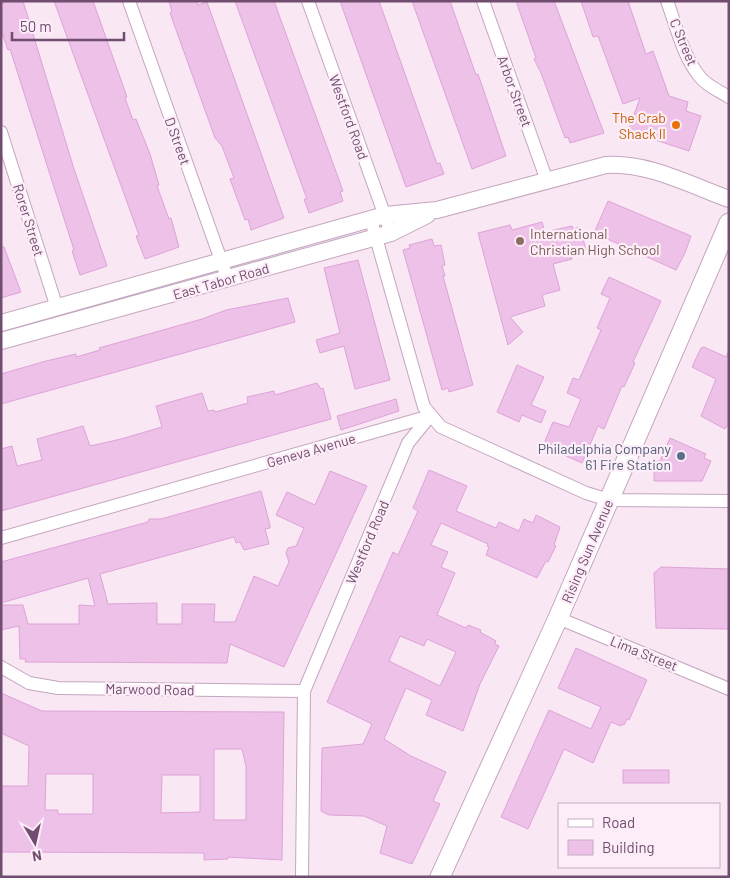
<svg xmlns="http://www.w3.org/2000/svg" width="730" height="878" viewBox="0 0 730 878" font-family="Barlow,sans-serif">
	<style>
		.building { fill: #edc1e8; stroke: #dea3d8; fill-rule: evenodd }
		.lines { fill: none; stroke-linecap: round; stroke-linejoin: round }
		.minor-casing { stroke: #c3a6bf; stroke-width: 14 }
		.tertiary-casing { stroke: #c3a6bf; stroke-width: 18 }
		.secondary-casing { stroke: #c6a5c1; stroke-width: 21 }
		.minor { stroke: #fff; stroke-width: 12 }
		.tertiary { stroke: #fff; stroke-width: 16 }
		.secondary { stroke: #fff; stroke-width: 19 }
		.food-dot { fill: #e8710a; stroke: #fdedf8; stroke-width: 2 }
		.education-dot { fill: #8d6e63; stroke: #fdedf8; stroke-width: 2 }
		.service-dot { fill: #5c6f8a; stroke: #fdedf8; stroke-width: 2 }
		.labels { text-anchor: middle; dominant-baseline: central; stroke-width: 4.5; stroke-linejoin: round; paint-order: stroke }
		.street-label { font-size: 14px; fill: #714e6f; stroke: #fdedf8 }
		.food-label { font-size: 14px; fill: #c56008; stroke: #fdedf8; text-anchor: end }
		.education-label { font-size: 14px; fill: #785e54; stroke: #fdedf8; text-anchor: start }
		.service-label { font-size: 14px; fill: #4e5e75; stroke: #fdedf8; text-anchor: end }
	</style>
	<rect width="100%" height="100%" fill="#fae7f4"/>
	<g class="building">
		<polygon points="8,1 23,1 74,169 107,266 80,275 72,251 74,250 10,49 8,50 1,30 1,4"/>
		<polygon points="54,1 93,1 127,97 125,98 133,120 136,119 150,154 159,185 157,186 169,219 171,218 179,247 145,259 136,236 139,235"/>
		<polygon points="169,1 196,1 198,5 207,2 284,218 251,230 248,219 245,220 230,179 234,178 222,146 215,138 170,13 172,12"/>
		<polygon points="235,1 274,1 343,191 340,192 343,201 309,213 304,199 307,199"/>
		<polygon points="340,1 379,1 437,164 440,163 444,174 406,187"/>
		<polygon points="412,1 450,1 476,75 478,74 506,156 472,169"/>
		<polygon points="516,1 554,1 604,133 570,143 568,137 565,138 541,73 534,59 536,58"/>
		<polygon points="581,1 628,1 646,54 653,51 669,96 688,102 686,111 701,116 689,151 628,131 640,98 623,104 598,36 593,37"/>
		<polygon points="608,201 691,236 685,253 676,270 594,233"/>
		<polygon points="542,222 545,232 572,226 573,229 580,227 586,250 570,254 572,259 553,264 560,290 542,295 545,306 510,317 523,332 508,345 478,233 510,225 512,230"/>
		<polygon points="432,239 434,246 441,245 445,265 442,266 445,276 443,276 473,385 449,392 448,388 442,390 403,250 410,248 409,245"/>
		<polygon points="1,247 4,247 21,292 1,298"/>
		<polygon points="358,260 390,380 355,389 344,346 320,353 316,340 340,333 324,268"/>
		<polygon points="609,277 661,301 633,362 635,363 624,387 622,386 604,429 598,426 582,463 548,448 549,446 545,441 553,422 569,427 581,399 567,393 573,378 579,380 601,330 597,328 610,298 601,294"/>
		<polygon points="288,298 295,322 1,404 1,374 46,361 76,354 76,357 100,350 99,348 202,319 226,310"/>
		<polygon points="704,347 726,357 729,350 729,422 725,429 701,416 716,379 692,367 701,348"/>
		<polygon points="517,365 544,377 531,405 546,411 541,423 522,415 519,422 497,412"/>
		<polygon points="317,383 321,389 323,388 331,419 1,511 1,449 12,446 17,466 42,460 37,439 83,426 90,446 121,439 162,427 156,406 202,393 208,411 214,410 215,412 248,403 247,397 274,391 275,395"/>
		<polygon points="396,399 399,411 341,430 337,416"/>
		<polygon points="670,438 706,454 704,458 711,461 702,481 654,481 654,461 660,461"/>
		<path d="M429,470l38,16 -11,25 40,17 3,-6 20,9 5,-12 9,4 3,-8 24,12 -6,18 2,1 -8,16 -2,-1 -9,17 -51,-23 3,-8 -2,-1 1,-2 -47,-21 -10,22 17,7 -7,15 14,6 -18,42 29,13 2,-3 13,5 -1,2 16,9 -1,3 4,2 -19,38 -17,47 -37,-16 6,-15 -26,-12 -22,51 27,17 35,16 -13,29 7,3 -28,60 -32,-11 7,-27 -23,-10 -35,-1 -8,-4 1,-63 41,-4 9,-20 -45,-22 66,-150 5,3 20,-44 -5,-3zM400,636l24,10 3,-7 29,13 -16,34 -51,-25z"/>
		<polygon points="330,471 367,486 284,667 230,644 227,663 25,662 26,659 20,659 19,626 1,630 1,605 23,605 28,624 79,624 79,605 95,606 88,578 1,603 1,562 148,522 149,519 161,519 261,491 270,525 270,528 265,529 269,544 244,550 240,542 236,543 234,537 100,574 108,604 157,603 157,624 182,624 182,604 215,604 214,622 235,622 254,576 278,586 289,562 286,553 288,548 296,546 304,528 276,515 287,492 315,505"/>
		<polygon points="661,567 729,569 729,629 656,628 654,573"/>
		<polygon points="576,648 647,680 629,720 627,719 624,725 622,724 621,726 611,722 593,763 564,749 528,829 501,817 549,710 591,729 601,707 558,688"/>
		<path d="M1,693l41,18 242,1 -2,148 -54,-3v2l-24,1v-7l-203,-1v-66h27l1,-40 -28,-13zM214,749h28l4,17v54h-32zM46,774h47v40h-35v-4h-13zM162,775h38v37l-39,1z"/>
		<rect x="623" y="770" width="46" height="13"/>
	</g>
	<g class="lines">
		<defs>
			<g id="minor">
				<polyline points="129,1 228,280"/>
				<polyline points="308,1 391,233"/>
				<polyline points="483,1 547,181"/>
				<path d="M667,1c9,24 16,56 33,76 7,9 19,14 29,20"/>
				<polyline points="1,132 57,308"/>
				<polyline points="371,220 424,407 441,427 586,493 609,500 729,501"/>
				<polyline points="1,538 430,416"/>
				<polyline points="558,618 729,689"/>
				<polyline points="1,667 29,683 58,688 304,691"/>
				<polyline points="302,877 304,691 408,443 430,416"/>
			</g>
			<g id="tertiary">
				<path d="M1,323l384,-108 52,-5 169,-45c42,-3 84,20 123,34"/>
				<polyline points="1,341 391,233 427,215"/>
			</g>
			<polyline id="secondary" points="440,877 558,618 729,223"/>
		</defs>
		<use href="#minor" class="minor-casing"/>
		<use href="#tertiary" class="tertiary-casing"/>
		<use href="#secondary" class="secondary-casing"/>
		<use href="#minor" class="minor"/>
		<use href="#tertiary" class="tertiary"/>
		<use href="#secondary" class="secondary"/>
	</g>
	<circle class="food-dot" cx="676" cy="125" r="5"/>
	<circle class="education-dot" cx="520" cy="241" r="5"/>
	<circle class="service-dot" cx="681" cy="456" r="5"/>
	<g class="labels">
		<g class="street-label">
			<text transform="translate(684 42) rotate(67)">C Street</text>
			<text transform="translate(515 91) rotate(70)">Arbor Street</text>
			<text transform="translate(349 117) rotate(70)">Westford Road</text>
			<text transform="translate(178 141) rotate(70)">D Street</text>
			<text transform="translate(29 220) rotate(73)">Rorer Street</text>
			<text transform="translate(221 281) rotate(-16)">East Tabor Road</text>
			<text transform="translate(311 450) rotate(-16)">Geneva Avenue</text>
			<text transform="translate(367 542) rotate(-67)">Westford Road</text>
			<text transform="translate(587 551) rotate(-67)">Rising Sun Avenue</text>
			<text transform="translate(644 653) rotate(22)">Lima Street</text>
			<text transform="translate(150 689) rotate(1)">Marwood Road</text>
		</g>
		<g class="food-label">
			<text x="666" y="117">The Crab<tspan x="666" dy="16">Shack II</tspan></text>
		</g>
		<g class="education-label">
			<text x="530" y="233">International<tspan x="530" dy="16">Christian High School</tspan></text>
		</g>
		<g class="service-label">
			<text x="671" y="448">Philadelphia Company<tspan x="671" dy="16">61 Fire Station</tspan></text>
		</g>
	</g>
	<rect width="730" height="878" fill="none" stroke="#714e6f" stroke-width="5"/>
	<rect x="558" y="803" width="162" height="65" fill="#fdedf8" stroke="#c5adc1"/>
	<rect x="568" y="819" width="25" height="8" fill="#ffffff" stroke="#c5adc1"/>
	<text x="602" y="828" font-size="15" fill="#714e6f">Road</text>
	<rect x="568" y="840" width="25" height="15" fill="#edc1e8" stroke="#c5adc1"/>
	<text x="602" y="853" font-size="15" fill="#714e6f">Building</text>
	<g transform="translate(35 843) rotate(171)" stroke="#fdedf8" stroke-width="4" paint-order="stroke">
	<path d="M0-4L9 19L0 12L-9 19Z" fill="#714e6f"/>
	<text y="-8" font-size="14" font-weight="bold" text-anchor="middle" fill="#714e6f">N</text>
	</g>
	<path d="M12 32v8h112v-8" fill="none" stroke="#714e6f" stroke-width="2.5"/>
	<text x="20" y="32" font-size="15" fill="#714e6f" stroke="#fdedf8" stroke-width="4" paint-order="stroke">50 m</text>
</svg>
